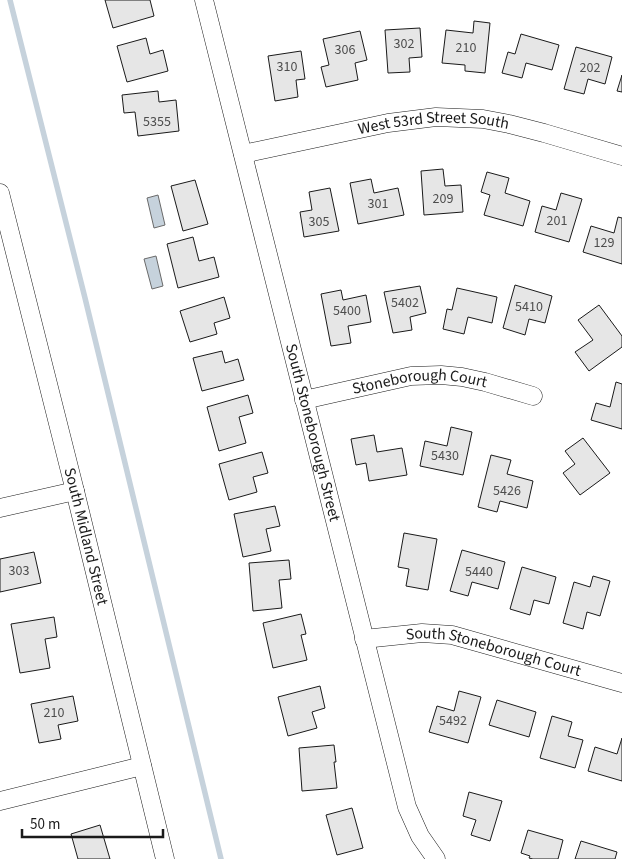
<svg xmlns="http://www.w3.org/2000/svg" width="622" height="859" viewBox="0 0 622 859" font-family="'Source Sans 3',sans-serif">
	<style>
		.water { fill: #c6d2dc; stroke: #6a6a6a }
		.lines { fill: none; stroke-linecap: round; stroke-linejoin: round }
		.stream { stroke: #c6d2dc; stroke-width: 5.5 }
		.building { fill: #e6e6e6; stroke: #1a1a1a }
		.minor-casing { stroke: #1a1a1a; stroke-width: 19 }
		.minor { stroke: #fff; stroke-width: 18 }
		.labels { text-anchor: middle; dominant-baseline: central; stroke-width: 4; stroke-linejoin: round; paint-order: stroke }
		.number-label { font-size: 14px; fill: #4d4d4d }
		.street-label { font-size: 16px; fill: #1a1a1a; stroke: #fff }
	</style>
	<rect width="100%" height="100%" fill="#fff"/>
	<g class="water">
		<polygon points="158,195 165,225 154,228 147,198"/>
		<polygon points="156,256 163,286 152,289 144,259"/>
	</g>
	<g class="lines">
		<polyline class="stream" points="10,0 85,298 221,859"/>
	</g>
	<g class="building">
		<polygon points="105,0 150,0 154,16 113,28"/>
		<polygon points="474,21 490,23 485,73 465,71 465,65 442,63 446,30 473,33"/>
		<polygon points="420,28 422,57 409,58 410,72 388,73 385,30"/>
		<polygon points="360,31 367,60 355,63 358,80 326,87 321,67 329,65 323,39"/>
		<polygon points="521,34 559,45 552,70 526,63 522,78 502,73 508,52 515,54"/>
		<polygon points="146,38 150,54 163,50 168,71 127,82 117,46"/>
		<polygon points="576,47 612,57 605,84 588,79 584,94 564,89"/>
		<polygon points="301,51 305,79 296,80 298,97 275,101 268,56"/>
		<polygon points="622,75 622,92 617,91"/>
		<polygon points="158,91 159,102 176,100 179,131 138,136 135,112 124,113 122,95"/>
		<polygon points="443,169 445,186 461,185 463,212 424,215 421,171"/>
		<polygon points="487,172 509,178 505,193 530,201 523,226 484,215 490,195 481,192"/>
		<polygon points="371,179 374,193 398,188 404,215 358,224 350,183"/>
		<polygon points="195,180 208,224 183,231 171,186"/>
		<polygon points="330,188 339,231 304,237 300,212 312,210 309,192"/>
		<polygon points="561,193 582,199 569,242 535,232 542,206 556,210"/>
		<polygon points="618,217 622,218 622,264 583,252 591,226 614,233"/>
		<polygon points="193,237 199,261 214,257 219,277 178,288 167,244"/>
		<polygon points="515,285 552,296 545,323 529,319 525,335 503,328"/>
		<polygon points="420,286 426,313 410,317 412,330 393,333 384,292"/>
		<polygon points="457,288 497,297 492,323 468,317 464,334 443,329 447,309 452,310"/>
		<polygon points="341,290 343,300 366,295 371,322 348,326 351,343 331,346 321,294"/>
		<polygon points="224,297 230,318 214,323 217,334 190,342 180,311"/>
		<polygon points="599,305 622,336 622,347 589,371 575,352 593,340 578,320"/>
		<polygon points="222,351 225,363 238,359 244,380 202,391 193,358"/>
		<polygon points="616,382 622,384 622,429 591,420 596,403 610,407"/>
		<polygon points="248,395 253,413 239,417 246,443 219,451 207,407"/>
		<polygon points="451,427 472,432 463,475 420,466 425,441 447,446"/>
		<polygon points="374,435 377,452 402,448 407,475 369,481 366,463 356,465 351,439"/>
		<polygon points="583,438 610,473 580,495 563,473 575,464 565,451"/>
		<polygon points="262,452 268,473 253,477 257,492 229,500 219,464"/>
		<polygon points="491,455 511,460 507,474 533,481 527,508 500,501 497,512 478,507"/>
		<polygon points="275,506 280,526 266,529 271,551 243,557 234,514"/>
		<polygon points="404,533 437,539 428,590 406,586 409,569 398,567"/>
		<polygon points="462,550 505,562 498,589 472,582 468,596 450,591"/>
		<polygon points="34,552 41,583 0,592 0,559"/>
		<polygon points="289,560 291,579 279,580 282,608 253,611 249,563"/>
		<polygon points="522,567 556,577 549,604 534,600 530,615 510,609"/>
		<polygon points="593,576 610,581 600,616 587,612 583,629 563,623 574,582 590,587"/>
		<polygon points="301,614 306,634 301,635 307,660 273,668 263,623"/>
		<polygon points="54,617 57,637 45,639 50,668 20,673 11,624"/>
		<polygon points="320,686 325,708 312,712 317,728 288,736 278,697"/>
		<polygon points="459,691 481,697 468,743 429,732 437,706 454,711"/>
		<polygon points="73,696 78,721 58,725 61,739 39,743 31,704"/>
		<polygon points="497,700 536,712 529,737 489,725"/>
		<polygon points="552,716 572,722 568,736 583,740 575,768 540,758"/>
		<polygon points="622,738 622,781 588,771 595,747 617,754"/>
		<polygon points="334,745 336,762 334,762 337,788 302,791 299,748"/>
		<polygon points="469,792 502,801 490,841 471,835 476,820 463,816"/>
		<polygon points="352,808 363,848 337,855 326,815"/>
		<polygon points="100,825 110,859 78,859 71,834"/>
		<polygon points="528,830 563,840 558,859 533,859 529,858 530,856 521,853"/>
		<polygon points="581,841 617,852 615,859 575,859"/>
	</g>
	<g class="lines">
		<defs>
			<g id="minor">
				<path id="s1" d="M204,0l203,807 13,29 16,23"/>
				<path id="s2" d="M243,154l145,-31 48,-6 47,2 26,5 35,9 78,23"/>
				<path id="s3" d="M0,193l75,298 90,368"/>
				<path id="s4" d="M304,400l107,-24 30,-1 21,2 23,5 48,14"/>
				<polyline points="0,508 75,491"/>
				<path id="s5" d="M364,639l58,-6 30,2 170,48"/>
				<polyline points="0,801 142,766"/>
			</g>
		</defs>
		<use href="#minor" class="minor-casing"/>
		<use href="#minor" class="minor"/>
	</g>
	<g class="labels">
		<g class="number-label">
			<text x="404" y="44">302</text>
			<text x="466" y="48">210</text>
			<text x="345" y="50">306</text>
			<text x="287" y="67">310</text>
			<text x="590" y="68">202</text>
			<text x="157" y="122">5355</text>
			<text x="443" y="199">209</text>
			<text x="378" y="204">301</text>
			<text x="557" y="221">201</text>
			<text x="319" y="222">305</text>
			<text x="604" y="243">129</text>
			<text x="405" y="303">5402</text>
			<text x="529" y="307">5410</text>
			<text x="347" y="311">5400</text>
			<text x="445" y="456">5430</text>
			<text x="507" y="491">5426</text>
			<text x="19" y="571">303</text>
			<text x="479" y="572">5440</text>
			<text x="54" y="713">210</text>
			<text x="453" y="721">5492</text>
		</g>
		<g class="street-label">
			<text stroke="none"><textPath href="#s2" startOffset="194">West 53rd Street South</textPath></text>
			<text stroke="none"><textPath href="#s4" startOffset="118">Stoneborough Court</textPath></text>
			<text stroke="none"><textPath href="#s1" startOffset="446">South Stoneborough Street</textPath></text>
			<text stroke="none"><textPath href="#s3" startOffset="354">South Midland Street</textPath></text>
			<text stroke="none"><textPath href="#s5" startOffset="132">South Stoneborough Court</textPath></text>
		</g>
	</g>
	<path d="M22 829v8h141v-8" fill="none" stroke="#1a1a1a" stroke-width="2.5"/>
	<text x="30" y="829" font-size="15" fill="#1a1a1a" stroke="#ffffff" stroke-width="4" paint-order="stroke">50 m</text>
</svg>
